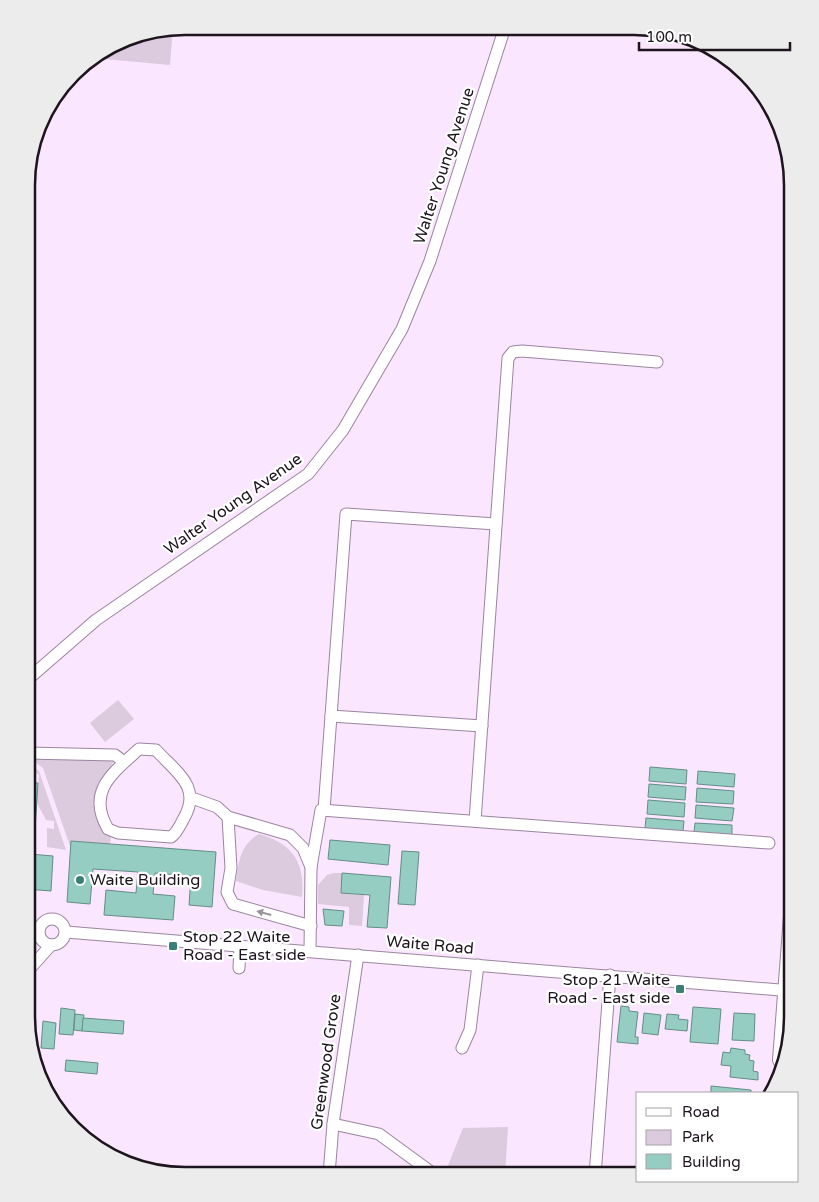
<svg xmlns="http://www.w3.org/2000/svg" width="819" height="1202" viewBox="0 0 819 1202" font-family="'Varela Round',sans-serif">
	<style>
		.green { fill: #dccadf }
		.building { fill: #96cdc3; stroke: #648d86 }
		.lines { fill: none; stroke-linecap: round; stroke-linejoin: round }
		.minor-casing { stroke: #9b849f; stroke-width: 13 }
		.highway-casing { stroke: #9b849f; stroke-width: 18 }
		.minor { stroke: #fff; stroke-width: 11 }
		.highway { stroke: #fff; stroke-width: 16 }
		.oneway { fill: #99959a }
		.poi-dot { fill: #397f75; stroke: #fff; stroke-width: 2 }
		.labels { text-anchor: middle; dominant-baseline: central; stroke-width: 4.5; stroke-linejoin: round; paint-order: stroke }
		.street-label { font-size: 16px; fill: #1d141e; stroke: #fff }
		.poi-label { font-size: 16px; fill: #1d141e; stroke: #fff; text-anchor: start }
		.rim { fill: none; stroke: #1d141e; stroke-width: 2.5 }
	</style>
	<rect width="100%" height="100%" fill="#fae6fe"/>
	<g class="green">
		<polygon points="173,28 170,65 93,58 134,35"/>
		<polygon points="118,700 134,719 105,742 90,723"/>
		<path d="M27,756l87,3c-2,13 -19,20 -17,35 3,18 17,32 13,50l-38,-3 -1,8 -28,-81z"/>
		<polygon points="27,762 39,771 66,850 47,847 47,828 54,829 54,821 46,820 37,803 39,774 27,773"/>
		<path d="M259,834c34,10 46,28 43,63l-39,-7 -27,-9c3,-20 4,-36 23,-47z"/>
		<polygon points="334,873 342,873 341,893 364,895 362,926 349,925 349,907 318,904 318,885 327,875"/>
		<polygon points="508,1127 505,1175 448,1175 445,1173 463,1128"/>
	</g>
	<g class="building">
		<polygon points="650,767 687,770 686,784 649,781"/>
		<polygon points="698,771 735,774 734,787 697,784"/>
		<polygon points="27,783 38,783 34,845 31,845 30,854 53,856 51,891 26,889"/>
		<polygon points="649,784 686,787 685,800 648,797"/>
		<polygon points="697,788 734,791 733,804 696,802"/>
		<polygon points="648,800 685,803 684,817 647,814"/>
		<polygon points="696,805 734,808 732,821 695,818"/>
		<polygon points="646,818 684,821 683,831 645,828"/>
		<polygon points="695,823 732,825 732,835 694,832"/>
		<polygon points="330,840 390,845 388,865 328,859"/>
		<polygon points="71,841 216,852 212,907 189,905 191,876 155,873 153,894 175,896 173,920 104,915 106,890 136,893 138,872 93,869 90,904 67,902"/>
		<polygon points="402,851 419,852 415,905 398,904"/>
		<polygon points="342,873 391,877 387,928 367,927 370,895 341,893"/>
		<polygon points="323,909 344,911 342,926 325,925"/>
		<polygon points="621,1006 629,1007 629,1011 638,1012 635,1037 638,1037 638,1044 617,1042"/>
		<polygon points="693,1007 721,1009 718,1044 690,1042"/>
		<polygon points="61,1008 75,1010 73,1035 59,1034"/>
		<polygon points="644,1013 661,1015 658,1035 642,1033"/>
		<polygon points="734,1013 755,1014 754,1041 732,1040"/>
		<polygon points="75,1014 84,1015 82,1031 74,1030"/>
		<polygon points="667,1014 679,1015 678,1019 688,1020 687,1031 665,1029"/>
		<polygon points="83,1018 124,1021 123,1034 82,1031"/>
		<polygon points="43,1021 56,1023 54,1049 41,1048"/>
		<polygon points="731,1048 745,1050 745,1054 750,1055 749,1060 754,1061 753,1071 758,1072 758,1080 730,1077 731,1066 721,1065 723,1052 730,1053"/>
		<polygon points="66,1060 98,1063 97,1074 65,1071"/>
		<polygon points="711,1086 751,1090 751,1093 711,1093"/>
	</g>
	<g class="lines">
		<defs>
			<g id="minor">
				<polyline points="27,680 96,620 308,474 343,430 402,329 430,261 505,27"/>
				<polyline points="482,726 331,716 346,514 496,524"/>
				<path d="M139,749l17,1c20,22 46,37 28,68 -4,7 -7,15 -13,19l-53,-4 -10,-4c-22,-38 5,-56 31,-80z"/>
				<polyline points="27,753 115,755 124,762"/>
				<polyline points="192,798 217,807 228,817 290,835 303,848 311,867 310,951"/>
				<polyline points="324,810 331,716"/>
				<polyline points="228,817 231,868 227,892 233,904 311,926"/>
				<polyline points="475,821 508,358 513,352 522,351 657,362"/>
				<polyline points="311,867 321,810 769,843"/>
				<circle cx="52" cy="932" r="13"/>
				<polyline points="26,929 39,931"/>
				<polyline points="66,932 792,991"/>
				<polyline points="239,968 240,946"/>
				<polyline points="26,973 51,945"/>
				<polyline points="462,1048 470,1030 478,965"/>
				<polyline points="333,1124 379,1134 435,1175"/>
				<polyline points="329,1175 333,1124 358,955"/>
				<polyline points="595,1176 610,975"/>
			</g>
			<polyline id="highway" points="781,1060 792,916"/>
		</defs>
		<use href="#minor" class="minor-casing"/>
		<use href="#highway" class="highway-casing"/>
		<use href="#minor" class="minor"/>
		<use href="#highway" class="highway"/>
	</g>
	<defs><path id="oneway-solid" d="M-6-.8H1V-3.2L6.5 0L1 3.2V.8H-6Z" transform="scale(1.25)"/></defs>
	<use class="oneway" href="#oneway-solid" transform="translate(264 913) rotate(-165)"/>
	<g class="poi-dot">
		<circle cx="80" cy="880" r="5"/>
		<rect x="168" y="941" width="10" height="10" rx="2.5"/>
		<rect x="675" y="984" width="10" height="10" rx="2.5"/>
	</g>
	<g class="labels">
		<g class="street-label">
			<text transform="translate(444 166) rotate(-72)">Walter Young Avenue</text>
			<text transform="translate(233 504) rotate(-35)">Walter Young Avenue</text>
			<text transform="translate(430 945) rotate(5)">Waite Road</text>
			<text transform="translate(326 1062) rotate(-82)">Greenwood Grove</text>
		</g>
		<g class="poi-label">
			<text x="90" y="880">Waite Building</text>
			<text x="183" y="937">Stop 22 Waite<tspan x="183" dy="18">Road - East side</tspan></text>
			<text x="670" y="980" text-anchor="end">Stop 21 Waite<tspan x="670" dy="18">Road - East side</tspan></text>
		</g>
	</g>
	<path d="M0 0H819V1202H0ZM185 35H634A150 150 0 0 1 784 185V1017A150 150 0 0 1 634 1167H185A150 150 0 0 1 35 1017V185A150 150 0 0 1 185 35Z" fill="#edeced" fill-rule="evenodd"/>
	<path class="rim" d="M185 35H634A150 150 0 0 1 784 185V1017A150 150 0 0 1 634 1167H185A150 150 0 0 1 35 1017V185A150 150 0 0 1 185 35Z"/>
	<rect x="636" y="1092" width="162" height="90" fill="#ffffff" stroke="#a5a1a5"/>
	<rect x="646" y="1108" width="25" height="8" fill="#ffffff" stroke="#a5a1a5"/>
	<text x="682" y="1117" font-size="15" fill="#1d141e">Road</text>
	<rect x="646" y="1130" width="25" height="15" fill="#dccadf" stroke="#a5a1a5"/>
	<text x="682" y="1142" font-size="15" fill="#1d141e">Park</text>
	<rect x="646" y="1154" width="25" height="15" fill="#96cdc3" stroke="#a5a1a5"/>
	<text x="682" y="1167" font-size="15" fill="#1d141e">Building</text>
	<path d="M639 42v8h151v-8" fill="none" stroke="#1d141e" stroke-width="2.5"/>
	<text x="646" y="42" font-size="15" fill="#1d141e" stroke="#ffffff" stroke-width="4" paint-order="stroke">100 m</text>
</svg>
